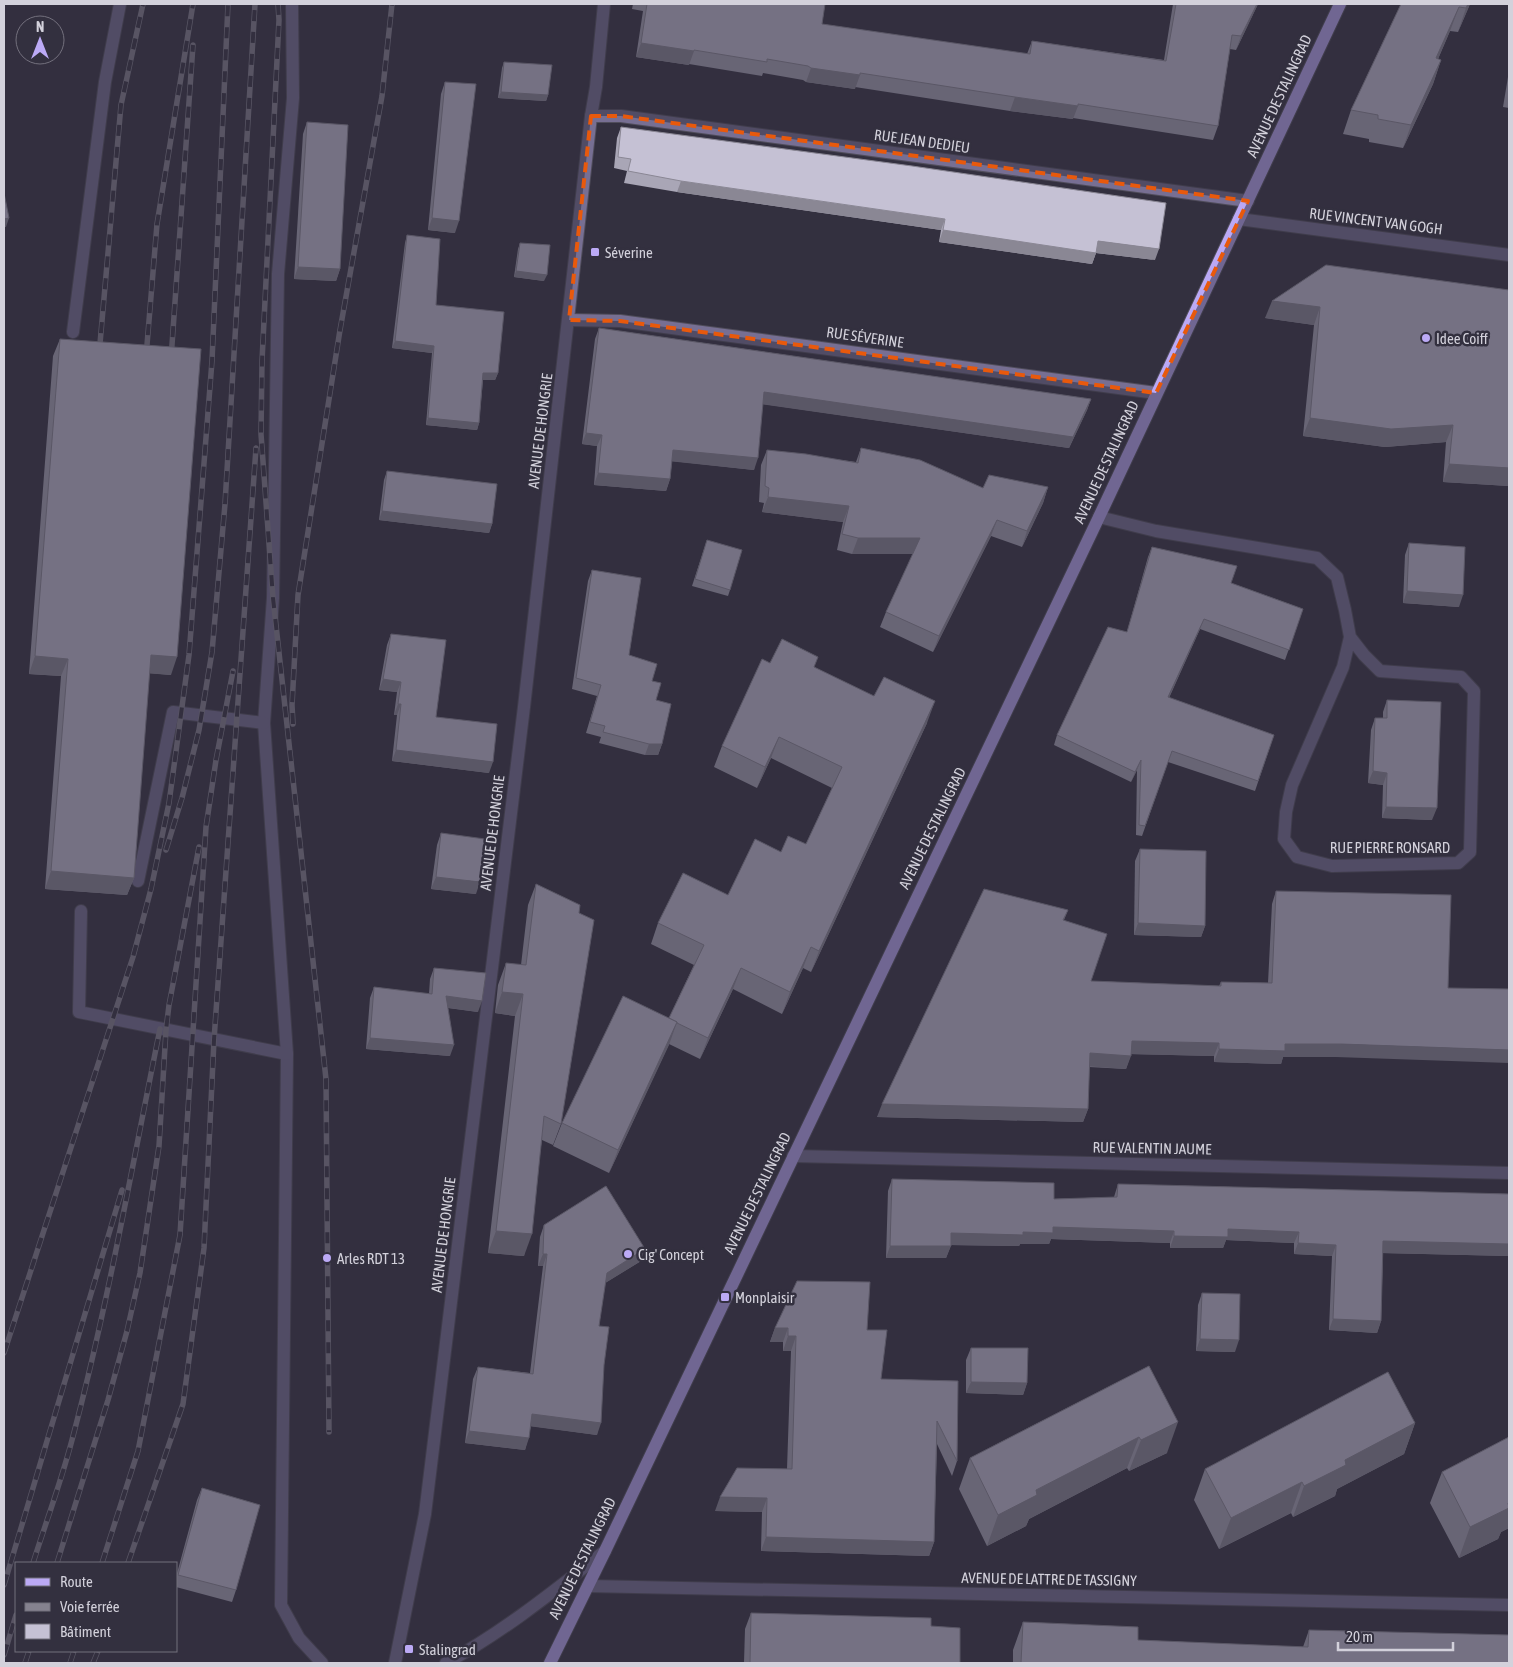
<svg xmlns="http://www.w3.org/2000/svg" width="1513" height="1667" viewBox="0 0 1513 1667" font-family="'Asap Condensed',sans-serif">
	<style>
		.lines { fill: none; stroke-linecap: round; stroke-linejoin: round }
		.minor-casing { stroke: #504d5b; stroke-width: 14 }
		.major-casing { stroke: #504d5b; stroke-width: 14 }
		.minor { stroke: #776f93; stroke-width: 12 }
		.major { stroke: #bba9f5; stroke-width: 12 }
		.rail-casing { stroke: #85828f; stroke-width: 5.5 }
		.rail { stroke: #33303f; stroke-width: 4; stroke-dasharray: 11; stroke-linecap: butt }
		.wall { fill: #a9a6b6 }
		.shaded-wall { fill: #8a8794 }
		.building { fill: #c5c1d4; stroke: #8a8794 }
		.marked { fill: none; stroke: #e8590c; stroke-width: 4; stroke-dasharray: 10 6; stroke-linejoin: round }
		.poi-dot { fill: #bcaaf6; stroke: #33303f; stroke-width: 2 }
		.labels { text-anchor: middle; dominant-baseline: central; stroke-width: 5; stroke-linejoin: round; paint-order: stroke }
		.street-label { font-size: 15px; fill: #d3d1db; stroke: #33303f }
		.poi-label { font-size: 15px; fill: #d3d1db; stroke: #33303f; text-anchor: start }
	</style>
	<rect width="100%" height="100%" fill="#33303f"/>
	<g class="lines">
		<defs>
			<g id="minor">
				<polyline points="292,4 293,98 278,274 273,598 264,723 287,1054 281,1605 299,1638 322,1663"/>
				<polyline points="591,116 621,116 1248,201"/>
				<polyline points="1239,219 1509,255"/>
				<polyline points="569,320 620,321 1156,393"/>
				<polyline points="73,332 105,82 120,4"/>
				<polyline points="1099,517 1156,531 1317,558 1337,577 1345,610 1350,637 1343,667 1292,785 1286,812 1284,839 1297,857 1332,866 1458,863 1470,852 1474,691 1461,677 1380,671 1364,655 1350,637"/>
				<polyline points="138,881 173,712 264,723"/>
				<polyline points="81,911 79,1012 287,1054"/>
				<polyline points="793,1156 1509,1173"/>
				<polyline points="588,1586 1509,1605"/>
				<polyline points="395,1663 425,1514 524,707 591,116 596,87 604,4"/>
				<path d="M446,1663c57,-31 108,-72 159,-112"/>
			</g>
			<polyline id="major" points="550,1663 605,1551 1099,517 1340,4"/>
		</defs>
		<use href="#minor" class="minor-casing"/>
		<use href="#major" class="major-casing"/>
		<use href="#minor" class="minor"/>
		<use href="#major" class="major"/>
		<defs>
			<g id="rail">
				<polyline points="278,4 279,20 262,361 261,434 273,598 326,1079 329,1432"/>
				<polyline points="99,355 121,105 143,4"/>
				<polyline points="146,357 157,224 193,4"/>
				<polyline points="171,359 193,45"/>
				<polyline points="293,724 292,705 298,595 340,330 382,96 392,4"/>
				<polyline points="166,850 182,798 199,730 212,652 225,504 255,4"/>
				<polyline points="4,1353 133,957 151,889 169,803 189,655 212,361 228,4"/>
				<path d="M33,1563c13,-41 28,-81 39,-123 36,-135 60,-274 88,-411"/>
				<polyline points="57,1563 108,1400 127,1331 140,1273 159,1146 166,1030 169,1005 199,847"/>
				<polyline points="102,1563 138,1451 180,1235 206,827 216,760 233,671"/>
				<polyline points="128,1563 183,1404 204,1248 214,1040 256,448"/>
				<polyline points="4,1585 122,1190"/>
				<polyline points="4,1655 16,1615"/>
				<polyline points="25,1663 29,1651"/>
				<polyline points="70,1663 74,1651"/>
				<polyline points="93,1663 98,1651"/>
			</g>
		</defs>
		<use href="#rail" class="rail-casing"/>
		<use href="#rail" class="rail"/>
	</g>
	<g class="wall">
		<polygon points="633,4 825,4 822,24 1027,54 1032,41 1164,60 1173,4 1258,4 1236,50 1230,49 1218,126 1213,140 1073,118 1073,119 1010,111 855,87 855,89 806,82 803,80 763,73 762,76 689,64 689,65 636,57 643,11 632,9"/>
		<polygon points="1401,4 1470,4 1458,32 1450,31 1438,59 1441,60 1433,84 1403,148 1369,142 1369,139 1343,134 1351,110"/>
		<polygon points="504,62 548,95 546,101 498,98 502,68"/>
		<polygon points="1509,71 1509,108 1503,107"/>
		<polygon points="445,82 455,233 428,230 441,94"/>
		<polygon points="307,122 340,269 336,281 294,279 303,134"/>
		<polygon points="621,127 1155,260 1096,253 1092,264 939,242 941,230 677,192 624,183 627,171 614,168 617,138"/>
		<polygon points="407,235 436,305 498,373 495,380 483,380 479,423 477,430 426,425 432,353 392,348 405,243"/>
		<polygon points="520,243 544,281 514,277 518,249"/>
		<polygon points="1326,265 1509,486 1443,482 1446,442 1385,447 1303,436 1314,325 1265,318"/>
		<polygon points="599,328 1091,399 1087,410 1069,448 763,404 754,470 672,461 670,479 666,491 594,485 597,446 582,444 595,339"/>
		<polygon points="60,339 171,675 149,673 134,878 127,895 45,889 61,676 29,674 53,356"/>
		<polygon points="861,448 983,488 1048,487 1043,503 1022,547 991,536 933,652 880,627 886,612 913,554 852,554 837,550 843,522 762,512 764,503 759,502 761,465 767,450 856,462"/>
		<polygon points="387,471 492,524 489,533 379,520 384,480"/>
		<polygon points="707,540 730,590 728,596 692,586"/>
		<polygon points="1409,543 1459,607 1403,603 1405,555"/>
		<polygon points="1152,547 1231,583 1303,609 1285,660 1200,629 1169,698 1274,735 1255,791 1168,762 1142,836 1136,835 1137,770 1131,782 1054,745 1057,735 1127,632 1148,557"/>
		<polygon points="592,570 629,655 652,681 656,700 662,744 658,755 645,755 599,743 601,737 586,733 597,696 572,689 588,581"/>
		<polygon points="391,634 436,717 489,773 392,761 397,715 394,715 397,692 379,690 387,645"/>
		<polygon points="770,663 814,667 927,723 811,972 803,968 782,1014 733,989 700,1059 669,1044 609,1173 553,1146 562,1123 669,1018 694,965 651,944 658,923 728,895 781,852 806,844 832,788 771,758 757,788 714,767 722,746"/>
		<polygon points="1387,700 1432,820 1382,818 1383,785 1368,783 1371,730 1375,718 1383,718 1383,712"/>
		<polygon points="441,833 476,894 431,889 437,845"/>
		<polygon points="1140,849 1205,926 1201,937 1134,935 1135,861"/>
		<polygon points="536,884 561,1124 553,1145 542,1140 524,1256 488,1253 515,1016 495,1013 498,985 506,963 521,965 528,905"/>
		<polygon points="1276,891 1336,1057 1283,1057 1281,1064 1214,1062 1214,1056 1131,1054 1126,1069 1089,1067 1088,1109 1083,1122 877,1117 1068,910 1064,920 1091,981 1219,986 1221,982 1268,983 1272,904"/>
		<polygon points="434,968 478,1012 448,1008 450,1056 366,1049 370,998 374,987 429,994 430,979"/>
		<polygon points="892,1179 1054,1199 1114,1197 1118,1184 1509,1194 1509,1256 1383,1253 1381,1321 1377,1333 1329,1330 1332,1256 1294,1254 1294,1243 1226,1240 1223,1248 1170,1248 1170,1243 1051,1239 1049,1244 1020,1244 1019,1246 951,1245 946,1258 886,1258 888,1191"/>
		<polygon points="544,1225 641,1261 605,1283 599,1326 604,1365 597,1435 531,1426 525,1450 465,1443 473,1379 478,1367 530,1373 543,1266 538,1266 540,1237"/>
		<polygon points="1202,1293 1235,1352 1196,1351 1198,1305"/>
		<polygon points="775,1328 867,1330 881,1379 958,1381 957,1461 952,1476 937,1444 934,1542 929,1556 761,1551 762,1512 715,1511 787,1469 791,1351 783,1351 783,1342 770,1342"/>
		<polygon points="971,1348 1027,1383 1023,1395 966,1393 966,1360"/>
		<polygon points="1149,1366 1167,1453 1129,1471 1127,1468 1029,1519 1026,1526 987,1546 959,1489 970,1458"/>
		<polygon points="1415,1423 1404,1454 1337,1489 1335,1496 1293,1517 1291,1513 1219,1549 1194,1500 1205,1469"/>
		<polygon points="1509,1437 1509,1528 1501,1532 1498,1539 1459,1558 1430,1503 1442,1472"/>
		<polygon points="202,1488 236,1590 232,1602 176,1587 176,1577 197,1500"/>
		<polygon points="751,1613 931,1626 960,1663 744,1663 745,1629"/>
		<polygon points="1023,1622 1138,1640 1303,1647 1309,1630 1509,1663 1013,1663 1013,1650"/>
	</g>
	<g class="shaded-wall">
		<polygon points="1257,4 1258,4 1236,50 1241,36"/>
		<polygon points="1468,4 1470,4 1458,32 1466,8"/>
		<polygon points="1459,7 1450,31 1428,82 1436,58"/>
		<polygon points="641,43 694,51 689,65 636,57"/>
		<polygon points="1441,60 1433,84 1403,148 1411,125"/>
		<polygon points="811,68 860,75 855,89 806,82"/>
		<polygon points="501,92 548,95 546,101 498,98"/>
		<polygon points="1015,97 1078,106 1073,119 1010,111"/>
		<polygon points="681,181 945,219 941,230 677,192"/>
		<polygon points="9,218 6,227 4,227 4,219"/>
		<polygon points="432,218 459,221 455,233 428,230"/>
		<polygon points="943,230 1098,241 1159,249 1155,260 1096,253 1092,264 939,242"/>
		<polygon points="298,267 340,269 336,281 294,279"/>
		<polygon points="516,271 547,275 544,281 514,277"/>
		<polygon points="1272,301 1320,307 1314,325 1265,318"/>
		<polygon points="395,341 434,346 432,353 392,348"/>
		<polygon points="483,373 498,373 495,380 480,380"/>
		<polygon points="764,392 1091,399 1087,410 1069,448 760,404"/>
		<polygon points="428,418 479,423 477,430 426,425"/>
		<polygon points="1310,418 1453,425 1446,442 1385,447 1303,436"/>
		<polygon points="586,433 602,435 597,446 582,444"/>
		<polygon points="673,450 758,458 754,470 668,461"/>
		<polygon points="1449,464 1509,468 1509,486 1443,482"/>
		<polygon points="598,473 670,479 666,491 594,485"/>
		<polygon points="1048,487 1043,503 1022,547 1027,531"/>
		<polygon points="768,497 849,506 843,522 762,512"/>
		<polygon points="382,511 492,524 489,533 379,520"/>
		<polygon points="997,520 991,536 933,652 939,636"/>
		<polygon points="858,538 920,538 914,554 852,554"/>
		<polygon points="1407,591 1463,595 1459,607 1403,603"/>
		<polygon points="1204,619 1200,629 1164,708 1168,697"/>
		<polygon points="151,655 177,657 171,675 144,673"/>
		<polygon points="35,656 68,659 61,676 29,674"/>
		<polygon points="383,679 401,682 397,692 379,690"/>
		<polygon points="935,701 927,723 811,972 819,951"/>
		<polygon points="398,704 401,704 397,715 394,715"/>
		<polygon points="779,737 771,758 757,788 765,767"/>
		<polygon points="649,744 662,744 658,755 645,755"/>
		<polygon points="396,750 493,762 489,773 392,761"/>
		<polygon points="1141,760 1137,770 1131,782 1135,772"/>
		<polygon points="1373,771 1387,773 1383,785 1368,783"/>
		<polygon points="1386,807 1437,808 1432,820 1382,818"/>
		<polygon points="51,871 134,878 127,895 45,889"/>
		<polygon points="436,877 480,882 476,894 431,889"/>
		<polygon points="1138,923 1205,926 1201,937 1134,935"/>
		<polygon points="811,947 803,968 782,1014 790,992"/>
		<polygon points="741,968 733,989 700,1059 708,1038"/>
		<polygon points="502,992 523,994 515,1016 495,1013"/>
		<polygon points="446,996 482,1001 478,1012 442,1007"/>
		<polygon points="677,1022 669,1045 609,1173 618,1150"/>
		<polygon points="370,1038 454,1045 450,1056 366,1049"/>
		<polygon points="1132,1041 1219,1043 1214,1056 1127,1054"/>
		<polygon points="1285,1044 1341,1044 1509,1050 1509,1063 1336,1057 1283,1057 1281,1064 1214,1062 1219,1049"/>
		<polygon points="1090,1053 1131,1056 1126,1069 1085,1066"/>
		<polygon points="882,1104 1088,1109 1083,1122 877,1117"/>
		<polygon points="1053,1227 1174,1231 1170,1243 1051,1239 1049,1244 1020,1244 1019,1246 947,1245 951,1233 1023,1232"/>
		<polygon points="1228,1229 1299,1232 1294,1243 1226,1240 1223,1248 1170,1248 1174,1236"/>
		<polygon points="496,1231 532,1234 524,1256 488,1253"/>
		<polygon points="1383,1241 1509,1244 1509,1256 1379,1253"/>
		<polygon points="1298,1243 1336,1245 1332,1256 1294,1254"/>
		<polygon points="890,1246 951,1246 946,1258 886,1258"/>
		<polygon points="645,1249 641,1261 602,1285 607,1273"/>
		<polygon points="543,1254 547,1254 543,1266 538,1266"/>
		<polygon points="1333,1319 1381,1321 1377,1333 1329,1330"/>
		<polygon points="775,1328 788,1328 783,1342 770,1342"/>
		<polygon points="788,1336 796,1336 791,1351 783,1351"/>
		<polygon points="1200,1339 1239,1340 1235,1352 1196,1351"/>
		<polygon points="971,1382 1027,1383 1023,1395 966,1393"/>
		<polygon points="532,1414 601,1423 597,1435 528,1426"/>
		<polygon points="1178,1422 1167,1453 1129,1471 1141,1440"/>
		<polygon points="1415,1423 1404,1454 1337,1489 1335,1496 1293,1517 1304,1486 1345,1460"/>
		<polygon points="469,1431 529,1438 525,1450 465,1443"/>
		<polygon points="1139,1437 1127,1468 1029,1519 1026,1526 987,1546 998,1515 1036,1490"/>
		<polygon points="1302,1482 1291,1513 1219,1549 1231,1518"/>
		<polygon points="720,1497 767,1498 762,1512 715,1511"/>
		<polygon points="1509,1502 1509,1528 1501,1532 1498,1539 1459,1558 1470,1527"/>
		<polygon points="766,1537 934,1542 929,1556 761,1551"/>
	</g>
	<g class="building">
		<polygon points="647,4 825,4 822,24 1030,54 1032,41 1166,61 1176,4 1257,4 1241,36 1232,35 1218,126 1078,104 1078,106 1015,97 860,73 860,75 811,68 808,66 767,59 767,62 694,50 694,51 641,43"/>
		<polygon points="1401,4 1468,4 1466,8 1459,7 1436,58 1441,60 1411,125 1378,119 1378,115 1351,110"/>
		<polygon points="504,62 552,65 548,95 501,92"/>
		<polygon points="445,82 476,84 459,221 432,218"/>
		<polygon points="307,122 348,125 340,269 298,267"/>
		<polygon points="621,127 912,166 1166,203 1159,249 1098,241 1096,253 943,230 945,219 681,181 628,171 631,159 618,157"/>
		<polygon points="4,193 9,218 4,219"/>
		<polygon points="407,235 440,239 436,305 504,312 498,373 483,373 479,423 428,418 434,346 395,341"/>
		<polygon points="520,243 550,245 547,275 516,271"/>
		<polygon points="1326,265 1509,290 1509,468 1449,464 1453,425 1391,429 1310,418 1320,307 1272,301"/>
		<polygon points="599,328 1091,399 1073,437 764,392 758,458 673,450 670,479 598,473 602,435 586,433"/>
		<polygon points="60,339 201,349 177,657 151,655 134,878 51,871 68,659 35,656"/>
		<polygon points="861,448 920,460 983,488 989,475 1048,487 1027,531 997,520 939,636 886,612 920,538 858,538 842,534 849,506 768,497 769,488 765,486 767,450 806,454 858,463"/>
		<polygon points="387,471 497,484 492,524 382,511"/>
		<polygon points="707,540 742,550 730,590 695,579"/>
		<polygon points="1409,543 1465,547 1463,595 1407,591"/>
		<polygon points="1152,547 1237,566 1231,583 1303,609 1289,650 1204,619 1168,697 1274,735 1258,781 1172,751 1145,826 1139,825 1141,760 1135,772 1057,735 1108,627 1127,632"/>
		<polygon points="592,570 641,578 629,655 657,664 652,681 661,683 656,700 671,704 662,744 649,744 603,732 605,726 590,722 601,685 576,678"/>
		<polygon points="391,634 446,640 436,717 497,724 493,762 396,750 401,704 398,704 401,682 383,679"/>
		<polygon points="782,639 818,657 814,667 874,696 884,677 935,701 819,951 811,947 790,992 741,968 708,1038 677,1023 677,1022 669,1018 704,945 658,923 683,873 728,895 755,839 781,852 788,836 806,844 842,767 779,737 765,767 722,746 762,659 770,663"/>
		<polygon points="1387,700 1441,702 1437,808 1386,807 1387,773 1373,771 1375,718 1387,718"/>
		<polygon points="441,833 485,839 480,882 436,877"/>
		<polygon points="1140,849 1206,851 1205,926 1138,923"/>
		<polygon points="536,884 580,905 579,913 594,920 561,1124 544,1116 532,1234 496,1231 523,994 502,992 506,963 526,965"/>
		<polygon points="984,889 1068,910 1063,920 1107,934 1091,981 1221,986 1221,982 1272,983 1276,891 1451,895 1448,988 1509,989 1509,1050 1341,1044 1285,1044 1285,1051 1219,1049 1219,1043 1132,1041 1131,1056 1090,1053 1088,1109 882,1104"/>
		<polygon points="434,968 486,973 482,1001 446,996 454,1045 370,1038 374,987 432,994"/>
		<polygon points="623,996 677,1022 618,1150 562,1123"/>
		<polygon points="892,1179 1054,1183 1054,1199 1117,1197 1118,1184 1509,1194 1509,1244 1383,1241 1381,1321 1333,1319 1336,1245 1298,1243 1299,1232 1228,1229 1228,1237 1174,1236 1174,1231 1053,1227 1053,1233 1023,1232 1023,1235 951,1233 951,1246 890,1246"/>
		<polygon points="606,1186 645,1249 607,1273 599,1326 609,1327 604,1365 601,1423 532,1414 529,1438 469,1431 478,1367 533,1374 547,1254 543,1254 544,1225"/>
		<polygon points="797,1281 870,1282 867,1330 887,1330 881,1379 958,1381 957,1461 937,1421 934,1542 766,1537 767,1498 720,1497 737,1468 792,1469 796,1336 788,1336 788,1328 775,1328"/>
		<polygon points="1202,1293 1240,1294 1239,1340 1200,1339"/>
		<polygon points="971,1348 1028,1348 1027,1383 971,1382"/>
		<polygon points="1149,1366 1178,1422 1141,1440 1139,1437 1036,1490 1037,1495 998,1515 970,1458"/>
		<polygon points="1388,1372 1415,1423 1345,1460 1346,1465 1304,1486 1302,1482 1231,1518 1205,1469"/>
		<polygon points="1509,1437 1509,1502 1508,1503 1509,1508 1470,1527 1442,1472"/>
		<polygon points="202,1488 260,1505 236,1590 178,1575"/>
		<polygon points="751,1613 931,1618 931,1626 960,1628 960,1663 750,1663"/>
		<polygon points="1023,1622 1138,1627 1138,1640 1308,1647 1309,1630 1509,1635 1509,1663 1021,1663"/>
	</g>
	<path d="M0 0H1513V1667H0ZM591,116h30l627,85 -92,192 -536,-72 -51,-1z" fill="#33303f" fill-opacity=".55" fill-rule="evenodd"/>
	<path class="marked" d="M591,116h30l627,85 -92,192 -536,-72 -51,-1z"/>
	<g class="poi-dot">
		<rect x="590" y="247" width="10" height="10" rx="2.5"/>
		<circle cx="1426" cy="338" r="5"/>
		<circle cx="628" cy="1254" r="5"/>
		<circle cx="327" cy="1258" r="5"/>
		<rect x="720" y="1292" width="10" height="10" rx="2.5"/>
		<rect x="404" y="1644" width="10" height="10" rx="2.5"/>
	</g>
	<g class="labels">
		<g class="street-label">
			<text transform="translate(1279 96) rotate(-65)">AVENUE DE STALINGRAD</text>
			<text transform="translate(922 141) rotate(8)">RUE JEAN DEDIEU</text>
			<text transform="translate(1376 221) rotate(7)">RUE VINCENT VAN GOGH</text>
			<text transform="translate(865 337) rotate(8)">RUE SÉVERINE</text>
			<text transform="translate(540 431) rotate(-83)">AVENUE DE HONGRIE</text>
			<text transform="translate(1106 462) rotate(-65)">AVENUE DE STALINGRAD</text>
			<text transform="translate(932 828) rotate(-64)">AVENUE DE STALINGRAD</text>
			<text transform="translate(492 833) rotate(-83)">AVENUE DE HONGRIE</text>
			<text x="1390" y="847">RUE PIERRE RONSARD</text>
			<text transform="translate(1152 1148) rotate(1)">RUE VALENTIN JAUME</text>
			<text transform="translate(757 1193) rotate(-64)">AVENUE DE STALINGRAD</text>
			<text transform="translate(443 1235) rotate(-83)">AVENUE DE HONGRIE</text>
			<text transform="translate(582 1558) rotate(-64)">AVENUE DE STALINGRAD</text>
			<text transform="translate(1049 1579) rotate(1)">AVENUE DE LATTRE DE TASSIGNY</text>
		</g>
		<g class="poi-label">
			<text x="605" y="252">Séverine</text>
			<text x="1436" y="338">Idee Coiff</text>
			<text x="638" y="1254">Cig' Concept</text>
			<text x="337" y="1258">Arles RDT 13</text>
			<text x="735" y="1297">Monplaisir</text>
			<text x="419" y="1649">Stalingrad</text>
		</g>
	</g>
	<rect width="1513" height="1667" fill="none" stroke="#d3d1db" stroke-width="10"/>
	<rect x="15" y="1562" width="162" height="90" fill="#33303f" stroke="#73707d"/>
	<rect x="25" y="1578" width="25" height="8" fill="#bba9f5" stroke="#73707d"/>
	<text x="60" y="1587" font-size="15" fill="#d3d1db">Route</text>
	<rect x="25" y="1603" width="25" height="8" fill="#85828f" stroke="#73707d"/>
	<text x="60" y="1612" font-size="15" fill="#d3d1db">Voie ferrée</text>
	<rect x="25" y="1624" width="25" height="15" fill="#c5c1d4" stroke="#73707d"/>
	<text x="60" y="1637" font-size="15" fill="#d3d1db">Bâtiment</text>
	<g transform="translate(40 40)"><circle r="24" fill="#33303f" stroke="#73707d"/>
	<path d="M0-4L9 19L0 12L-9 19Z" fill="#bcaaf6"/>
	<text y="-8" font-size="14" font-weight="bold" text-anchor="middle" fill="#d3d1db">N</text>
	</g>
	<path d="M1338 1642v8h115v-8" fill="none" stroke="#d3d1db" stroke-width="2.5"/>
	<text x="1346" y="1642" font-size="15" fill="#d3d1db" stroke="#33303f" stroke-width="4" paint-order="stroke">20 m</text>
</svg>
